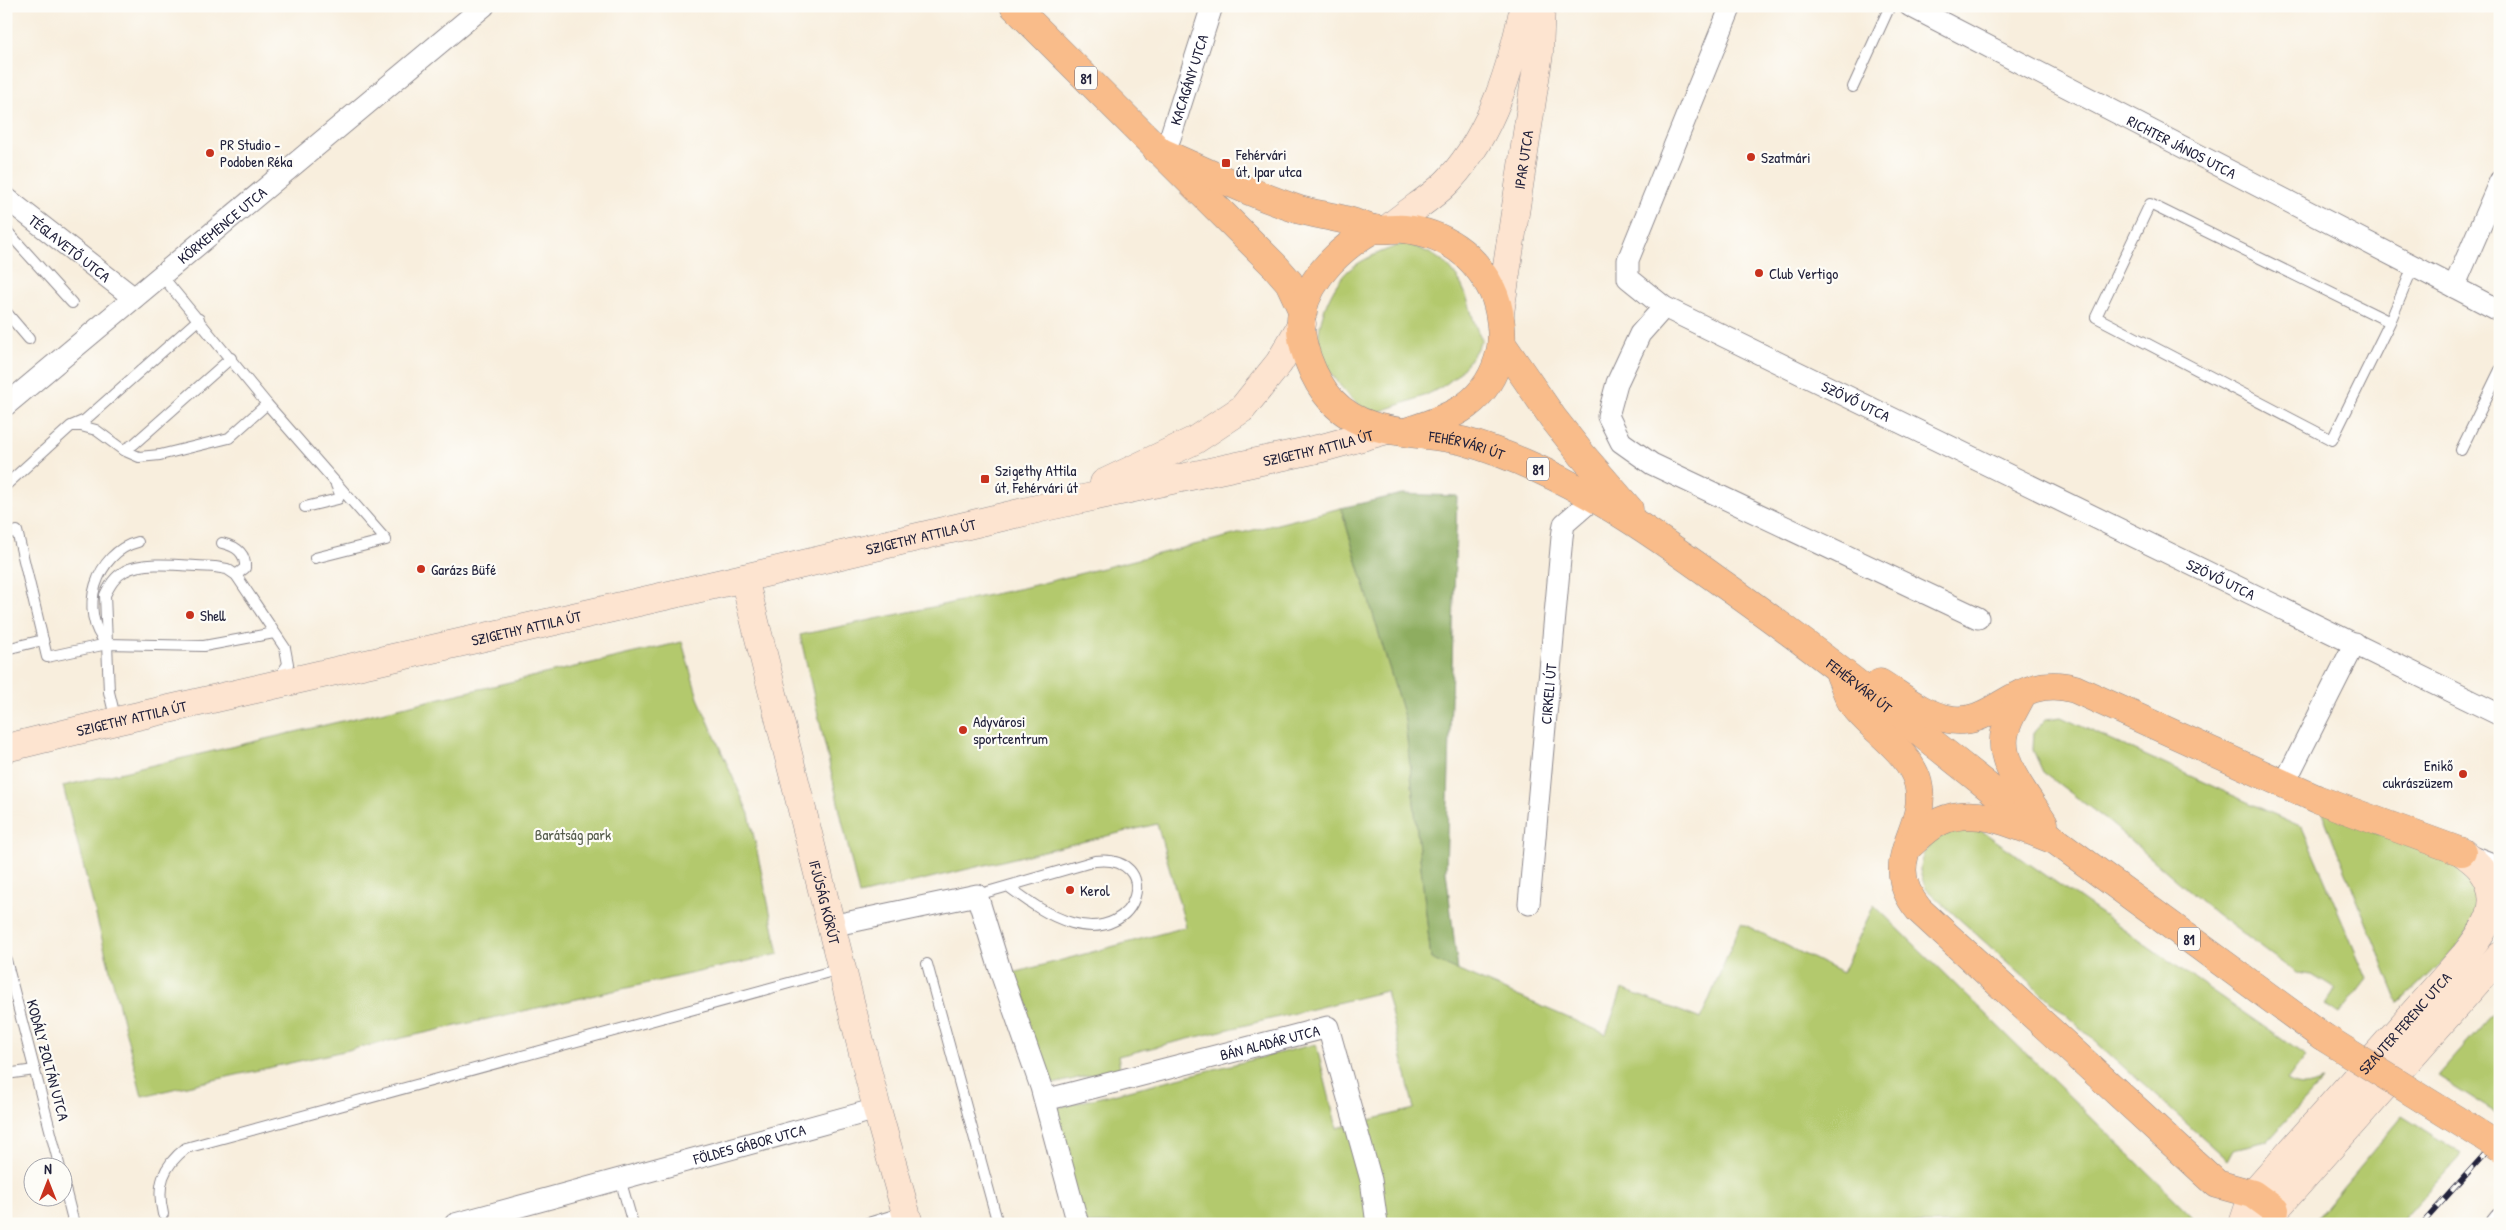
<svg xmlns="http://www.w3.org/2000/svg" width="2506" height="1230" viewBox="0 0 2506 1230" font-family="'Patrick Hand',sans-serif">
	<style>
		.green { fill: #b3c96d; stroke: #6a7654 }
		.forest { fill: #8ead60; stroke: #58684e }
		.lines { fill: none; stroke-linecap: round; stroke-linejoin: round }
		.lane-casing { stroke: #8d888c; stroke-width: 12 }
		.street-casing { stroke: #8d888c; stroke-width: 23 }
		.secondary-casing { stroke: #8d888c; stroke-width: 29 }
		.primary-casing { stroke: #8d888c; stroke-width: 29 }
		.lane { stroke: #fff; stroke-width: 10 }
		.street { stroke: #fff; stroke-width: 21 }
		.secondary { stroke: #fde4d0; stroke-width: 28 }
		.primary { stroke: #f9bc8a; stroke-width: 28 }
		.rail-casing { stroke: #22223b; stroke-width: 5.5 }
		.rail { stroke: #fdfcf7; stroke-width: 4; stroke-dasharray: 11; stroke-linecap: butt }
		.primary-bridge-casing { stroke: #8d888c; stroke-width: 29; stroke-linecap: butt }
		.primary-bridge { stroke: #f9bc8a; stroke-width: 28 }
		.poi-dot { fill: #c8321e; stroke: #fdfcf7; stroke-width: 2 }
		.labels { text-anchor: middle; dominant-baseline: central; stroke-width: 4.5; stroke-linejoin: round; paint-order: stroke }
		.shield { fill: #fdfcf7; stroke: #646373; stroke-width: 1 }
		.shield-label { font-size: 14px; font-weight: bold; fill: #22223b }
		.street-label { font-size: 15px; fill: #22223b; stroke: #fdfcf7 }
		.poi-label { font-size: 15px; fill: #22223b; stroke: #fdfcf7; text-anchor: start }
		.park-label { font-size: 15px; fill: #555c4c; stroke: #fdfcf7 }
	</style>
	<rect width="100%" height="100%" fill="#fdfcf7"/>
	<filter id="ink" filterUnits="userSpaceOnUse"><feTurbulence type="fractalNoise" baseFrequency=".02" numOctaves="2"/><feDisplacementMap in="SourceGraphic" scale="10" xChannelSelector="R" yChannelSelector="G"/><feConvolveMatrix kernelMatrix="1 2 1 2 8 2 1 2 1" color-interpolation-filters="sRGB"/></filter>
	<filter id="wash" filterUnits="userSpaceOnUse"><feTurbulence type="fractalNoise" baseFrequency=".0096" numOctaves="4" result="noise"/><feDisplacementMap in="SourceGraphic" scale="20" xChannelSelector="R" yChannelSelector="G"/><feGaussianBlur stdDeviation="1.12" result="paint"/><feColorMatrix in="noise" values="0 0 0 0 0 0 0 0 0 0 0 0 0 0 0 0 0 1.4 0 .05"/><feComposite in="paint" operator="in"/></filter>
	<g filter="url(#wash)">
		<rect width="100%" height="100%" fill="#f8eedd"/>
		<g class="green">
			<path d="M1405,243c38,13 55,27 66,68 3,11 5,18 11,28 -28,56 -58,55 -111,76 -21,-17 -41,-36 -50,-62 -9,-23 10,-68 28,-83 16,-13 37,-20 56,-27z"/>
			<polygon points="1341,508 1405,720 1431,959 1606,1034 1622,989 1701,1019 1741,923 1842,973 1874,905 2193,1217 2187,1224 1078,1224 1048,1110 1316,1044 1337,1128 1414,1109 1386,991 1118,1056 1120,1068 1041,1087 1002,976 1186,927 1157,824 859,895 800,635 1027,587"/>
			<polygon points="682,642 698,698 749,814 779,954 142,1096 63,786"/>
			<polygon points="2061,717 2302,827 2367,979 2340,1014 2325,1004 2335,989 2312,975 2296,973 2215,913 2109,822 2043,772 2033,750 2034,732 2046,719"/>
			<path d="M2321,810l140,57c7,9 18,19 18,32 1,35 -57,81 -80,105z"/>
			<path d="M1964,829l18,2 324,225 -19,25c13,7 22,6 35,0l-55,60 -34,8 -6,11 -301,-271c-2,-6 -7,-16 -6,-23 3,-23 23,-33 44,-37z"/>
			<polygon points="2500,1006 2500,1110 2497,1113 2438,1076"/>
			<polygon points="2402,1116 2462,1154 2399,1224 2312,1224"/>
		</g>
		<polygon class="forest" points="1402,494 1457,496 1446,871 1458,971 1431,959 1405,720 1341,508"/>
	</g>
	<g filter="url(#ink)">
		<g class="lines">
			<defs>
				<g id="lane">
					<polyline points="1853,87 1890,6"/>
					<polyline points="6,230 72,303"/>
					<polyline points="162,276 267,404 386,540 315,558"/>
					<polyline points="6,312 29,339"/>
					<polyline points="2390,322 2332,440 2096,317 2150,204 2390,322 2413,267"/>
					<polyline points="72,426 81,426 96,430 123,450 139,457 160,455 229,438 267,404"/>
					<polyline points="123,450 134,444 231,358"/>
					<polyline points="2461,450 2500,370"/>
					<polyline points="6,485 71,426 85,420 199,319"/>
					<polyline points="305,507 338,499 340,494 336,485"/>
					<polyline points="6,534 17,531 47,657 107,644 204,646 274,633"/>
					<path d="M222,543c13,3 24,9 23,25l-9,7"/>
					<path d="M107,644c-30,-31 -11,-92 31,-102"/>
					<polyline points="6,649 43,640"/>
					<path d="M116,721l-7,-29 -4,-97c5,-10 10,-19 20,-24 20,-12 66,-4 90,-4l12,2 9,6 49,73 3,16 -10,15"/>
					<path d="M977,895l118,-34c67,-8 47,82 -23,62 -24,-7 -43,-21 -63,-36"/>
					<polyline points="6,960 60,1168"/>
					<polyline points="927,964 998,1224"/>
					<polyline points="6,1074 35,1070"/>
					<polyline points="62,1177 74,1224"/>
					<polyline points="620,1179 633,1224"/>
					<path d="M163,1214c-7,-29 0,-48 23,-66l654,-179"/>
					<polyline points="865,1224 904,1212"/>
				</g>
				<g id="street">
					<path id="s1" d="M1731,6l-103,254v18l36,29 836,408"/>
					<path id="s2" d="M1910,6l544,281 46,-106"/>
					<path id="s3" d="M1157,150l13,-12 42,-132"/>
					<path id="s4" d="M6,198l128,100"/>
					<polyline points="2454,287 2500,311"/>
					<polyline points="1664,307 1640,334 1617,383 1608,416 1621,442 1652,464 1978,618"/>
					<path id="s5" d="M6,405l478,-399"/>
					<polyline points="2284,784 2355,643"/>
					<polyline points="2467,854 2500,867"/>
					<path id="s6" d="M1529,904l33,-367 2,-13 31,-27"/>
					<polyline points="831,926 977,895 1002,976 1041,1087 1078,1224"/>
					<path id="s7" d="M1045,1100l283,-73 43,153 6,44"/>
					<path id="s8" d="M455,1224l422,-115"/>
					<polyline points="2496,1224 2500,1219"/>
				</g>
				<g id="secondary">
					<path d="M1388,229c19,-18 44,-30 62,-50 42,-46 62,-113 74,-173"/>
					<path id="s9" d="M1500,313l39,-260 2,-47"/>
					<polyline points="1104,483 1195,440 1242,409 1279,363 1302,324"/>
					<path id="s10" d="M744,578l133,531 32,115"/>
					<path id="s11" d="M6,748l110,-27 628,-143 301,-71 277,-59 65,-18"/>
					<path id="s12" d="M2243,1224l10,-30 212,-239c20,-25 41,-53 17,-85 -5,-7 -14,-13 -20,-18"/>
					<polyline points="2259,1224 2275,1210 2500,956"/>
				</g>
				<g id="primary">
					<polyline points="1014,6 1276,267 1289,282 1303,312"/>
					<path d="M1157,150c48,21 94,44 143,60 15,4 30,6 45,10 9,2 19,7 29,9 9,2 20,-1 30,0 40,4 70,25 88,61 8,16 12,46 8,63 -12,50 -47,64 -92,78"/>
					<path id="s13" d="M1374,229c-30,16 -64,47 -72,83 -6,28 12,69 30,89 34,37 86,29 131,40 26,7 51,17 75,28 64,29 121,69 178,110 117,82 228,173 340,262"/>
					<polyline points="1502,344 1553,418 1583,456 1629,509"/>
					<path d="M1840,675c4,9 7,20 12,28 18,26 58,48 66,80 12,48 -41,76 1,127l298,274 36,10 22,16"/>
					<path d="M1880,683c21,13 44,32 68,36 48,10 66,-47 127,-30l242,110 145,53"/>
					<path d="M2023,693c-6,13 -15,25 -18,39 -8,32 24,66 39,91"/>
					<path d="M1908,847c10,-9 20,-20 33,-26 36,-17 81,7 115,20l266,195"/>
				</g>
			</defs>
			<use href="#lane" class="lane-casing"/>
			<use href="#street" class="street-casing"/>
			<use href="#secondary" class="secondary-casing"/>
			<use href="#primary" class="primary-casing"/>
			<use href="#lane" class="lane"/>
			<use href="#street" class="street"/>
			<use href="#secondary" class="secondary"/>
			<use href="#primary" class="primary"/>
			<defs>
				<polyline id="rail" points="2422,1224 2500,1137"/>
			</defs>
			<use href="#rail" class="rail-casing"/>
			<use href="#rail" class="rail"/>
			<defs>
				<polyline id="primary-bridge" points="2322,1036 2500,1147"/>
			</defs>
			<use href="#primary-bridge" class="primary-bridge-casing"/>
			<use href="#primary-bridge" class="primary-bridge"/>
		</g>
	</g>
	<g class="poi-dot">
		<circle cx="210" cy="153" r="5"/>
		<circle cx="1751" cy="157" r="5"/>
		<rect x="1221" y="158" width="10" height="10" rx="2.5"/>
		<circle cx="1759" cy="273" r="5"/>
		<rect x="980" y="474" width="10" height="10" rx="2.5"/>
		<circle cx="421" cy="569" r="5"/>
		<circle cx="190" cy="615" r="5"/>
		<circle cx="963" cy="730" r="5"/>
		<circle cx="2463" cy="774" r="5"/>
		<circle cx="1070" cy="890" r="5"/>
	</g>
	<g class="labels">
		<g class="shield">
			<rect x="1075" y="66.5" width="22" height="23" rx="4"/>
			<rect x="1527" y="457.5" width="22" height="23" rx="4"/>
			<rect x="2178" y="927.5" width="22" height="23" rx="4"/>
		</g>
		<g class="shield-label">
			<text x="1086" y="78">81</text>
			<text x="1538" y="469">81</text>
			<text x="2189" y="939">81</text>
		</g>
		<g class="street-label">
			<text stroke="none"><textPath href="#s3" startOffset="79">KACAGÁNY UTCA</textPath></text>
			<text stroke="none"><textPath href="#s2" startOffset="306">RICHTER JÁNOS UTCA</textPath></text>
			<text stroke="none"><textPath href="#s9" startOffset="155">IPAR UTCA</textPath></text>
			<text stroke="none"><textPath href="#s5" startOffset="281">KÖRKEMENCE UTCA</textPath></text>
			<text stroke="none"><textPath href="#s4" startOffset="81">TÉGLAVETŐ UTCA</textPath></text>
			<text stroke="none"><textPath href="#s1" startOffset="552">SZÖVŐ UTCA</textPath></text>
			<text stroke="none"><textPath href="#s13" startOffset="354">FEHÉRVÁRI ÚT</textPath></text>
			<text stroke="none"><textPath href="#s11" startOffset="1346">SZIGETHY ATTILA ÚT</textPath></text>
			<text stroke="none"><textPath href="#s11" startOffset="939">SZIGETHY ATTILA ÚT</textPath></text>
			<text stroke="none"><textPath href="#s1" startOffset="958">SZÖVŐ UTCA</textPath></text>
			<text stroke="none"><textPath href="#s11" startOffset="534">SZIGETHY ATTILA ÚT</textPath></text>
			<text stroke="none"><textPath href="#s13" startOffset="818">FEHÉRVÁRI ÚT</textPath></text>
			<text stroke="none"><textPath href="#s6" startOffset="211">CIRKELI ÚT</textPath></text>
			<text stroke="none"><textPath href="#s11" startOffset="129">SZIGETHY ATTILA ÚT</textPath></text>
			<text stroke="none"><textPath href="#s10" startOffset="334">IFJÚSÁG KÖRÚT</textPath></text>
			<text stroke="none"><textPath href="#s12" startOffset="260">SZAUTER FERENC UTCA</textPath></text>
			<text stroke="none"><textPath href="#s7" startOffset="232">BÁN ALADÁR UTCA</textPath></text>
			<text transform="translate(48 1060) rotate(75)">KODÁLY ZOLTÁN UTCA</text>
			<text stroke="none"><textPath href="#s8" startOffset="305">FÖLDES GÁBOR UTCA</textPath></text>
		</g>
		<g class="poi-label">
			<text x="220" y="144">PR Studio -<tspan x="220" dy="17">Podoben Réka</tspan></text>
			<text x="1236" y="154">Fehérvári<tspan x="1236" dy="17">út, Ipar utca</tspan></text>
			<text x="1761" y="157">Szatmári</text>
			<text x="1769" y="273">Club Vertigo</text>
			<text x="995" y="470">Szigethy Attila<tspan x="995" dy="17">út, Fehérvári út</tspan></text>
			<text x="431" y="569">Garázs Büfé</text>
			<text x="200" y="615">Shell</text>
			<text x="973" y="721">Adyvárosi<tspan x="973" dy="17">sportcentrum</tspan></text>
			<text x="2453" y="765" text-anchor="end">Enikő<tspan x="2453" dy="17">cukrászüzem</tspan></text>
			<text x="1080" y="890">Kerol</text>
		</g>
		<g class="park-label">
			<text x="573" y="834">Barátság park</text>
		</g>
	</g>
	<rect width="2506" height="1230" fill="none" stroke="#fdfcf7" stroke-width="25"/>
	<g transform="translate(48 1182)"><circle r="24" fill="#fdfcf7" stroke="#a5a5ac"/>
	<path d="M0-4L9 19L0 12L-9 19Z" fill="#c8321e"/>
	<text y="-8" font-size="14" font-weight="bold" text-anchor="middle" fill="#22223b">N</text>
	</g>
</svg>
